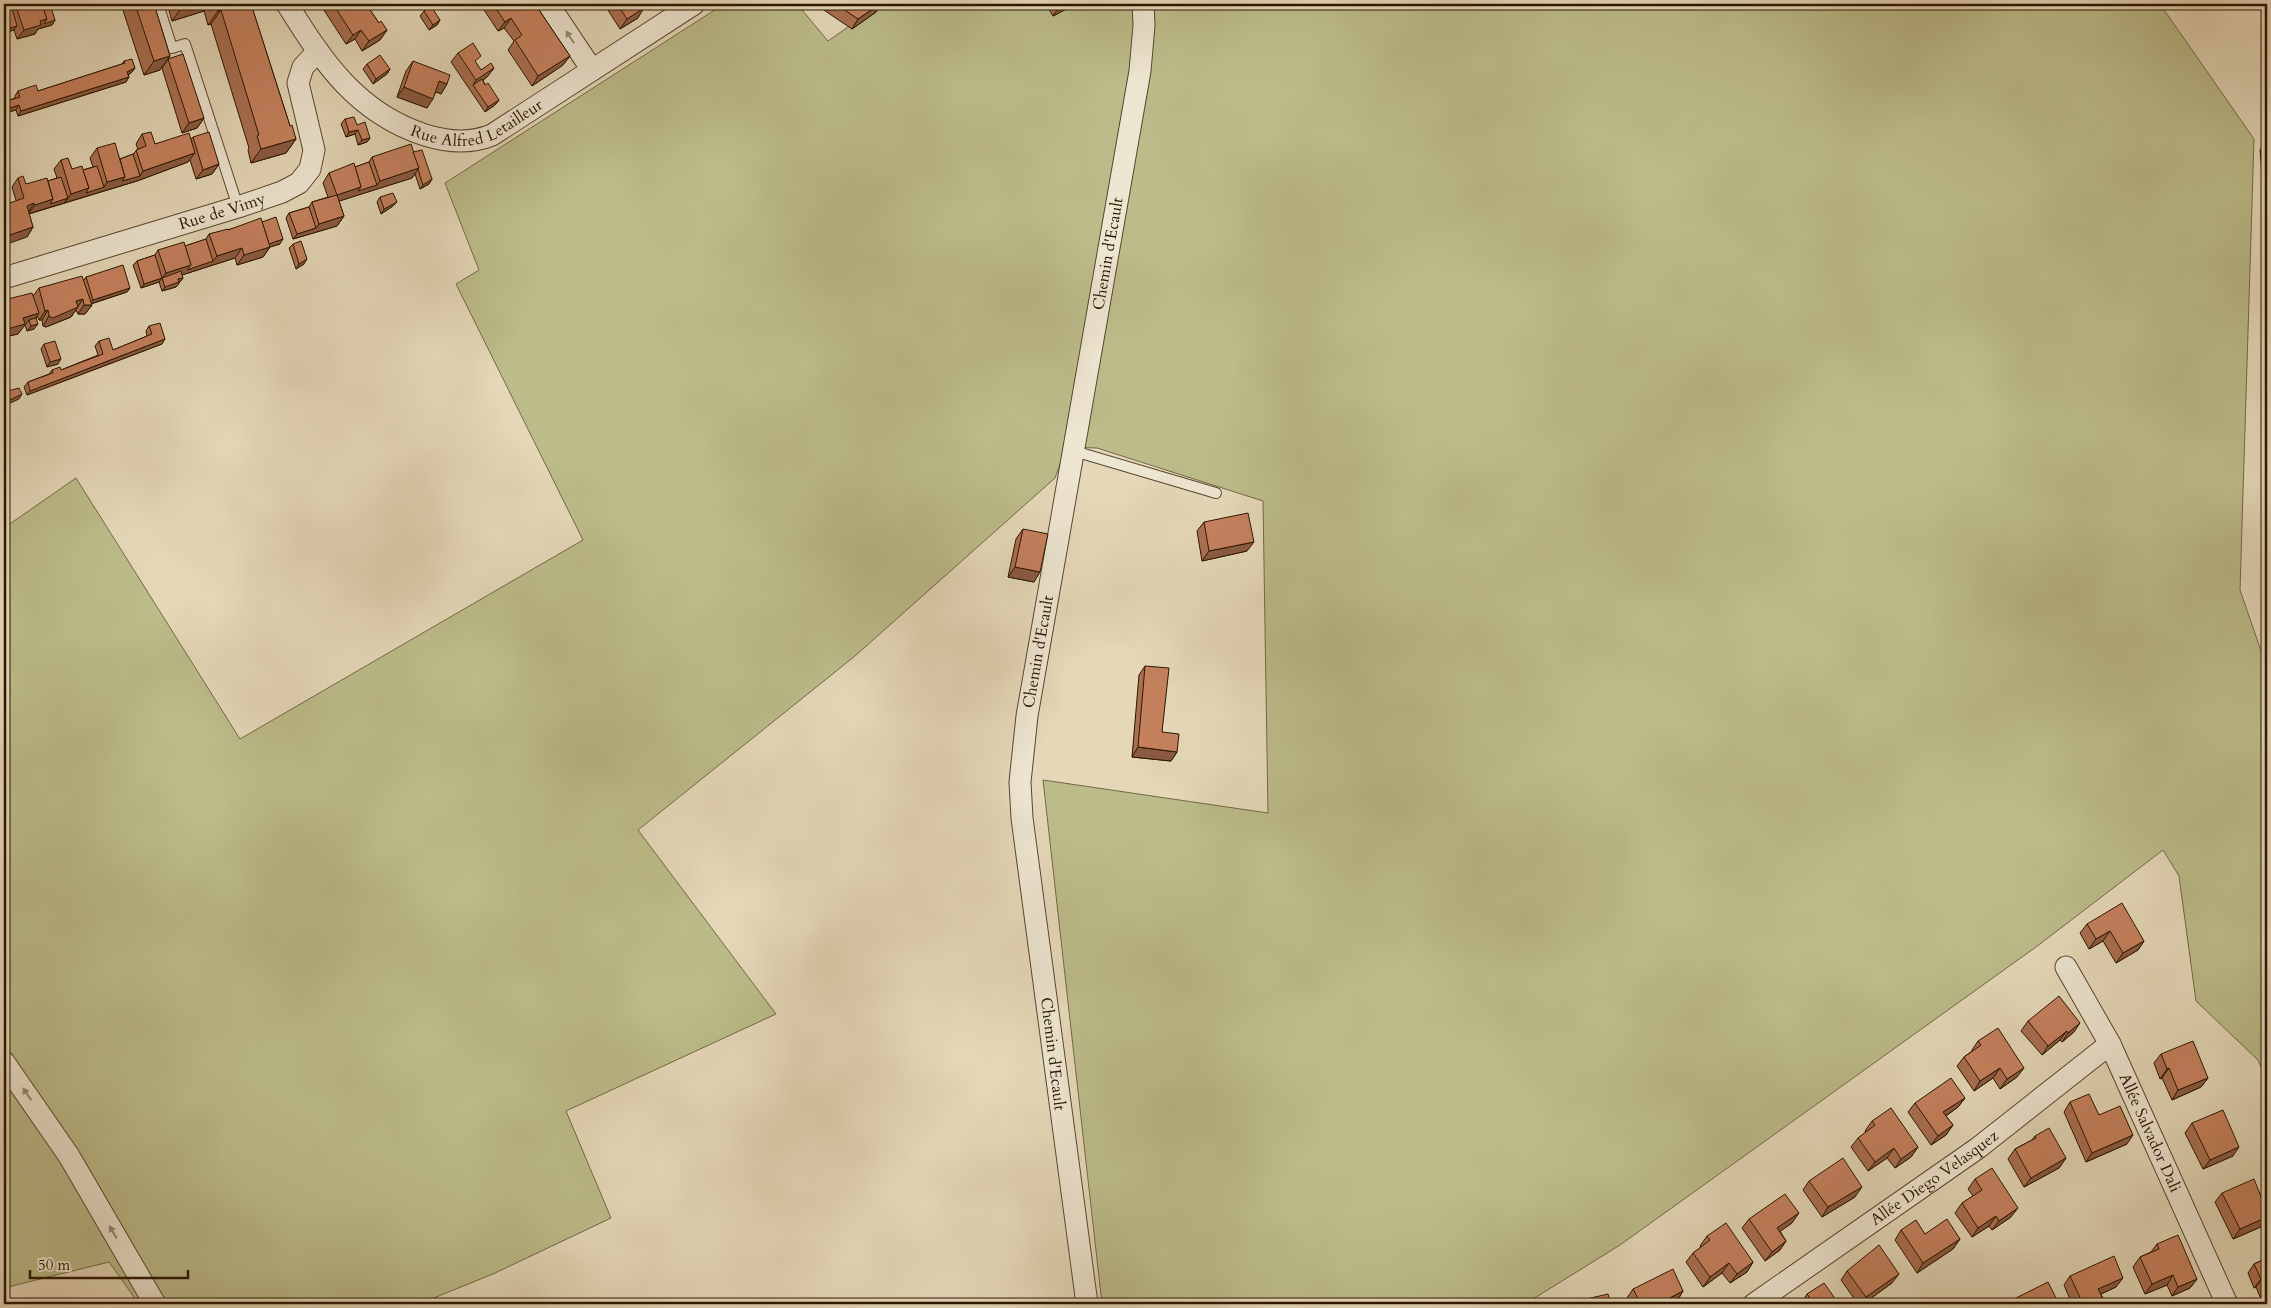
<svg xmlns="http://www.w3.org/2000/svg" width="2271" height="1308" viewBox="0 0 2271 1308" font-family="Cardo,serif">
	<style>
		.grass { fill: #bbbc8a; stroke: #736945 }
		.lines { fill: none; stroke-linecap: round; stroke-linejoin: round }
		.service-casing { stroke: #59462e; stroke-width: 12 }
		.minor-casing { stroke: #59462e; stroke-width: 23 }
		.service { stroke: #ede6d1; stroke-width: 10 }
		.minor { stroke: #ede6d1; stroke-width: 21 }
		.wall { fill: #a96f51; stroke: #2b1600 }
		.shaded-wall { fill: #8a5a42; stroke: #2b1600 }
		.building { fill: #c5815e; stroke: #2b1600 }
		.oneway { fill: #968873 }
		.labels { text-anchor: middle; dominant-baseline: central; stroke-width: 5; stroke-linejoin: round; paint-order: stroke }
		.street-label { font-size: 16px; fill: #2b1600; stroke: #ede6d1 }
	</style>
	<rect width="100%" height="100%" fill="#e4d8b8"/>
	<filter id="stains"><feTurbulence type="fractalNoise" baseFrequency=".004" numOctaves="4"/><feColorMatrix values="0 0 0 0 .2 0 0 0 0 .09 0 0 0 0 .02 0 0 0 .5 -.17"/></filter>
	<radialGradient id="worn" r=".72"><stop offset=".6" stop-color="#630" stop-opacity="0"/><stop offset="1" stop-color="#630" stop-opacity=".3"/></radialGradient>
	<polygon class="grass" points="724,4 797,4 828,41 881,4 2160,4 2254,139 2240,590 2267,668 2267,1081 2258,1060 2196,1001 2179,876 2163,850 2036,947 1620,1245 1525,1304 1102,1304 1043,780 1268,813 1263,501 1097,448 1066,447 1055,478 855,656 638,830 776,1014 566,1111 611,1218 493,1274 419,1304 139,1304 109,1262 4,1288 4,528 76,478 240,739 583,540 456,284 479,270 445,183"/>
	<g class="lines">
		<defs>
			<g id="service">
				<polyline points="158,4 172,48 185,44 238,207"/>
				<polyline points="1074,451 1216,493"/>
			</g>
			<g id="minor">
				<path id="s1" d="M287,4c36,58 70,109 138,131 22,7 45,9 67,0l202,-131"/>
				<polyline points="548,4 592,70"/>
				<path id="s2" d="M4,278l234,-71 44,-15 17,-9 11,-14 4,-19 -16,-67 5,-16 15,-16"/>
				<path id="s3" d="M2066,967l44,77 117,260"/>
				<polyline points="4,1062 69,1156 155,1304"/>
				<path id="s4" d="M1087,1304l-65,-486 -2,-36 7,-66 113,-645 4,-46 -1,-21"/>
				<path id="s5" d="M1754,1304l224,-156 132,-104"/>
			</g>
		</defs>
		<use href="#service" class="service-casing"/>
		<use href="#minor" class="minor-casing"/>
		<use href="#service" class="service"/>
		<use href="#minor" class="minor"/>
	</g>
	<g class="wall">
		<polygon points="9,4 42,4 55,20 52,25 38,29 35,34 17,39 14,30 4,33 4,5"/>
		<polygon points="121,4 154,4 170,56 160,70 144,75"/>
		<polygon points="170,4 251,4 290,126 296,139 286,153 251,163 248,150 249,148 211,24 208,25 204,11 172,21 168,7"/>
		<polygon points="320,4 366,4 379,23 387,30 380,40 362,51 355,39 346,44"/>
		<polygon points="480,4 535,4 570,56 563,65 532,86 508,50 514,41 504,28 498,31"/>
		<polygon points="604,4 641,4 638,18 620,29"/>
		<polygon points="815,4 881,4 876,12 852,29"/>
		<polygon points="1046,4 1076,4 1053,16"/>
		<polygon points="2265,4 2267,4 2267,11 2266,12 2263,7"/>
		<polygon points="424,11 440,20 437,25 429,30 420,16"/>
		<polygon points="458,53 476,63 481,70 494,68 487,77 483,80 485,85 499,100 495,105 485,112 451,62"/>
		<polygon points="168,59 204,118 197,128 182,133 162,68"/>
		<polygon points="124,61 135,68 131,73 128,75 129,77 126,82 18,116 16,110 4,113 4,102 15,98 15,96 18,91 38,91 122,64"/>
		<polygon points="413,61 447,84 441,94 436,92 427,108 397,97 406,71"/>
		<polygon points="367,64 390,69 387,74 373,84 363,69"/>
		<polygon points="345,119 357,125 370,138 367,142 358,145 355,134 346,137 341,124"/>
		<polygon points="142,134 155,144 191,139 193,137 219,164 212,174 196,179 190,160 188,162 137,181 29,214 33,227 27,237 12,187 18,178 26,184 48,181 57,178 54,169 61,160 72,169 83,170 93,167 90,158 97,148 120,159 133,154 138,149 136,144"/>
		<polygon points="2264,145 2267,145 2267,213 2266,213 2260,150"/>
		<polygon points="413,152 432,179 429,184 420,189 415,174 412,178 339,201 344,216 337,226 293,239 286,218 289,213 309,207 312,202 328,197 323,183 329,173 355,167 369,162 372,157"/>
		<polygon points="380,197 397,202 393,206 381,214 377,202"/>
		<polygon points="262,222 280,244 270,247 263,257 237,265 235,258 182,275 183,278 176,287 162,291 159,282 141,288 133,265 137,261 155,255 158,250 185,246 206,239 209,234"/>
		<polygon points="293,244 304,264 296,269 289,248"/>
		<polygon points="86,277 130,288 127,292 91,304 92,305 85,314 78,314 76,310 71,317 46,327 43,326 42,320 39,320 37,316 36,318 34,329 27,331 25,325 24,325 18,334 4,337 4,300 33,296 39,288 84,280"/>
		<polygon points="149,326 162,344 27,395 24,387 28,382 49,374 52,370 61,370 98,355 95,346 99,341 113,350 147,336 146,331"/>
		<polygon points="44,344 58,364 47,367 41,349"/>
		<polygon points="1204,522 1247,551 1202,561 1197,531"/>
		<polygon points="1023,529 1034,582 1008,577 1016,539"/>
		<polygon points="1145,666 1162,732 1177,752 1171,761 1132,757 1139,675"/>
		<polygon points="2087,924 2144,941 2138,950 2116,963 2103,941 2089,949 2080,933"/>
		<polygon points="2028,1021 2074,1032 2062,1042 2060,1040 2042,1055 2021,1031"/>
		<polygon points="1978,1041 2017,1077 2000,1089 1993,1078 1974,1091 1957,1066 1964,1057 1972,1051 1972,1050"/>
		<polygon points="2161,1054 2208,1078 2201,1087 2172,1100 2162,1078 2160,1079 2154,1063"/>
		<polygon points="1965,1098 1958,1107 1946,1116 1953,1125 1946,1135 1931,1145 1908,1112 1915,1103"/>
		<polygon points="2070,1102 2099,1115 2127,1144 2086,1162 2064,1112"/>
		<polygon points="1872,1121 1918,1147 1911,1157 1895,1168 1887,1158 1868,1171 1851,1147 1858,1138 1866,1132 1865,1131"/>
		<polygon points="2192,1123 2233,1156 2203,1169 2185,1133"/>
		<polygon points="2035,1136 2066,1158 2059,1168 2024,1187 2008,1159 2015,1149 2032,1140"/>
		<polygon points="1975,1179 2011,1217 1992,1230 1989,1226 1972,1237 1955,1213 1962,1203 1973,1196 1968,1189"/>
		<polygon points="1809,1181 1855,1197 1822,1217 1803,1190"/>
		<polygon points="2222,1193 2263,1226 2233,1239 2215,1202"/>
		<polygon points="1749,1219 1792,1223 1780,1231 1786,1241 1780,1250 1765,1261 1742,1228"/>
		<polygon points="1901,1230 1925,1234 1960,1239 1953,1249 1917,1273 1895,1240"/>
		<polygon points="1707,1236 1753,1262 1747,1272 1730,1283 1722,1273 1703,1287 1686,1262 1693,1253 1701,1247 1700,1246"/>
		<polygon points="2157,1244 2197,1279 2190,1288 2172,1296 2167,1285 2145,1294 2133,1267 2140,1257 2151,1252"/>
		<polygon points="2267,1258 2267,1304 2263,1304 2256,1287 2254,1288 2248,1273 2254,1264"/>
		<polygon points="1847,1271 1892,1283 1863,1304 1858,1304 1841,1280"/>
		<polygon points="2070,1276 2116,1287 2101,1294 2105,1303 2104,1304 2072,1304 2064,1285"/>
		<polygon points="1633,1289 1683,1291 1677,1301 1670,1304 1630,1304 1627,1298"/>
		<polygon points="1807,1294 1839,1304 1801,1304"/>
	</g>
	<g class="shaded-wall">
		<polygon points="193,4 209,4 204,11 172,21 182,7"/>
		<polygon points="880,4 881,4 876,12 852,29 858,19"/>
		<polygon points="1065,4 1076,4 1053,16 1059,7"/>
		<polygon points="644,8 638,18 620,29 627,19"/>
		<polygon points="221,10 211,24 208,25 218,11"/>
		<polygon points="511,18 504,28 498,31 505,22"/>
		<polygon points="47,19 55,20 52,25 38,29 35,34 17,39 24,30 40,21"/>
		<polygon points="440,20 437,25 429,30 433,25"/>
		<polygon points="17,26 14,30 4,33 4,30"/>
		<polygon points="361,30 355,39 346,44 353,35"/>
		<polygon points="387,30 380,40 362,51 369,41"/>
		<polygon points="170,56 160,70 144,75 154,61"/>
		<polygon points="570,56 563,65 532,86 538,76"/>
		<polygon points="135,68 131,73 124,76 127,72"/>
		<polygon points="494,68 487,77 474,86 473,85 476,80"/>
		<polygon points="390,69 387,74 373,84 376,79"/>
		<polygon points="129,77 126,82 18,116 21,111"/>
		<polygon points="439,81 447,84 441,94 432,90"/>
		<polygon points="404,87 433,99 427,108 397,97"/>
		<polygon points="499,100 495,105 485,112 488,107"/>
		<polygon points="19,105 16,110 4,113 4,110"/>
		<polygon points="204,118 197,128 182,133 189,123"/>
		<polygon points="358,130 355,134 346,137 349,132"/>
		<polygon points="370,138 367,142 358,145 362,140"/>
		<polygon points="296,139 286,153 251,163 261,149"/>
		<polygon points="195,153 188,162 137,181 64,203 71,194 89,188 104,187 107,182 125,177 140,176 143,171"/>
		<polygon points="219,164 212,174 196,179 203,170"/>
		<polygon points="419,168 412,178 330,204 337,195 361,187 377,185 380,181"/>
		<polygon points="432,179 429,184 420,189 423,185"/>
		<polygon points="68,198 64,203 28,214 35,205 53,199"/>
		<polygon points="397,202 393,206 381,214 384,209"/>
		<polygon points="34,203 28,213 27,206"/>
		<polygon points="344,216 337,226 293,239 297,234 316,228 319,224"/>
		<polygon points="33,227 27,237 4,245 4,237"/>
		<polygon points="283,239 280,244 263,249 270,247 263,257 237,265 244,255 265,245"/>
		<polygon points="242,248 235,258 163,281 162,278 166,273 191,265 213,261 217,256"/>
		<polygon points="307,259 304,264 296,269 299,264"/>
		<polygon points="162,278 159,282 141,288 144,284"/>
		<polygon points="183,278 176,287 162,291 165,287 178,279"/>
		<polygon points="130,288 127,292 90,304 93,300"/>
		<polygon points="83,299 71,317 46,327 43,326 49,316 76,301"/>
		<polygon points="84,305 92,305 85,314 78,314"/>
		<polygon points="48,310 42,320 39,320 45,311"/>
		<polygon points="39,313 32,323 29,320 18,334 4,337 4,330 23,318"/>
		<polygon points="38,324 34,329 27,331 31,326"/>
		<polygon points="165,339 162,344 27,395 30,391"/>
		<polygon points="61,359 58,364 47,367 50,362"/>
		<polygon points="22,394 19,399 4,406 4,403"/>
		<polygon points="1254,542 1247,551 1202,561 1209,551"/>
		<polygon points="1015,567 1040,572 1034,582 1008,577"/>
		<polygon points="1138,747 1177,752 1171,761 1132,757"/>
		<polygon points="2110,931 2103,941 2089,949 2096,939"/>
		<polygon points="2144,941 2138,950 2116,963 2123,953"/>
		<polygon points="2080,1023 2074,1032 2062,1042 2068,1033"/>
		<polygon points="2067,1031 2060,1040 2042,1055 2048,1046"/>
		<polygon points="2000,1068 1993,1078 1974,1091 1980,1081"/>
		<polygon points="2024,1068 2017,1077 2000,1089 2007,1079"/>
		<polygon points="2169,1068 2162,1078 2160,1079 2167,1069"/>
		<polygon points="2208,1078 2201,1087 2172,1100 2178,1090"/>
		<polygon points="1965,1098 1958,1107 1937,1122 1943,1112"/>
		<polygon points="1953,1125 1946,1135 1931,1145 1938,1136"/>
		<polygon points="2133,1135 2127,1144 2086,1162 2092,1153"/>
		<polygon points="1918,1147 1911,1157 1895,1168 1901,1159"/>
		<polygon points="2239,1147 2233,1156 2203,1169 2210,1160"/>
		<polygon points="1894,1148 1887,1158 1868,1171 1875,1162"/>
		<polygon points="2066,1158 2059,1168 2024,1187 2031,1178"/>
		<polygon points="1862,1187 1855,1197 1822,1217 1828,1207"/>
		<polygon points="2018,1208 2011,1217 1992,1230 1999,1221"/>
		<polygon points="1799,1213 1792,1223 1771,1238 1777,1228"/>
		<polygon points="1996,1216 1989,1226 1972,1237 1978,1228"/>
		<polygon points="2267,1217 2267,1220 2263,1226 2233,1239 2240,1229"/>
		<polygon points="1960,1239 1953,1249 1917,1273 1923,1263"/>
		<polygon points="1786,1241 1780,1250 1765,1261 1772,1252"/>
		<polygon points="1753,1262 1747,1272 1730,1283 1737,1274"/>
		<polygon points="1729,1263 1722,1273 1703,1287 1710,1277"/>
		<polygon points="1899,1274 1892,1283 1863,1304 1861,1304 1866,1297"/>
		<polygon points="2173,1275 2167,1285 2145,1294 2152,1284"/>
		<polygon points="2123,1278 2116,1287 2092,1298 2098,1289"/>
		<polygon points="2263,1278 2256,1287 2254,1288 2261,1279"/>
		<polygon points="2197,1279 2190,1288 2172,1296 2178,1287"/>
		<polygon points="1683,1291 1677,1301 1670,1304 1659,1304 1660,1303"/>
	</g>
	<g class="building">
		<polygon points="9,4 11,4 17,26 4,30 4,5"/>
		<polygon points="15,4 42,4 47,19 40,21 41,25 24,30"/>
		<polygon points="42,4 50,4 55,20 44,24 47,19"/>
		<polygon points="135,4 154,4 170,56 154,61"/>
		<polygon points="181,4 193,4 182,7"/>
		<polygon points="216,4 251,4 290,126 292,125 296,139 261,149 257,136 259,135 221,10 218,11"/>
		<polygon points="333,4 366,4 379,23 381,21 387,30 369,41 361,30 353,35"/>
		<polygon points="493,4 535,4 570,56 538,76 515,40 522,35 511,18 505,22"/>
		<polygon points="617,4 641,4 644,8 627,19"/>
		<polygon points="836,4 880,4 858,19"/>
		<polygon points="1058,4 1065,4 1059,7"/>
		<polygon points="431,6 440,20 433,25 424,11"/>
		<polygon points="473,43 481,56 475,61 481,70 491,63 494,68 476,80 458,53"/>
		<polygon points="183,54 204,118 189,123 168,59"/>
		<polygon points="380,55 390,69 376,79 367,64"/>
		<polygon points="132,59 135,68 127,72 129,77 21,111 19,105 4,110 4,102 20,97 18,91 36,85 38,91 125,63 124,61"/>
		<polygon points="413,61 450,75 447,84 439,81 433,99 404,87"/>
		<polygon points="482,79 485,85 488,83 499,100 488,107 473,85"/>
		<polygon points="354,117 357,125 365,122 370,138 362,140 358,130 349,132 345,119"/>
		<polygon points="151,132 155,144 189,133 195,153 143,171 136,150 146,146 142,134"/>
		<polygon points="209,132 219,164 203,170 193,137"/>
		<polygon points="115,143 125,177 107,182 97,148"/>
		<polygon points="411,144 419,168 380,181 372,157"/>
		<polygon points="2264,145 2267,145 2267,186"/>
		<polygon points="422,150 432,179 423,185 418,169 419,168 413,152"/>
		<polygon points="133,154 140,176 122,181 125,177 120,159"/>
		<polygon points="68,158 72,169 82,166 89,188 71,194 61,160"/>
		<polygon points="369,162 377,185 358,191 361,187 355,167"/>
		<polygon points="354,163 361,187 337,195 344,216 319,224 312,202 337,195 329,173"/>
		<polygon points="97,166 104,187 86,193 89,188 83,170"/>
		<polygon points="23,176 26,184 47,178 53,199 35,205 34,203 27,206 33,227 4,237 4,205 24,198 18,178"/>
		<polygon points="61,177 68,198 50,204 53,199 48,181"/>
		<polygon points="393,193 397,202 384,209 380,197"/>
		<polygon points="309,207 316,228 297,234 289,213"/>
		<polygon points="276,217 283,239 269,244 262,222"/>
		<polygon points="261,218 270,247 244,255 242,248 217,256 209,234 228,229 228,230"/>
		<polygon points="206,239 213,261 187,270 191,265 185,246"/>
		<polygon points="301,241 307,259 299,264 293,244"/>
		<polygon points="184,242 191,265 166,273 158,250"/>
		<polygon points="155,255 162,278 144,284 137,261"/>
		<polygon points="123,265 130,288 93,300 86,277"/>
		<polygon points="181,271 183,278 178,279 179,282 165,287 162,278"/>
		<polygon points="82,276 92,305 84,305 83,299 76,301 78,307 53,318 49,316 48,310 45,311 39,288"/>
		<polygon points="32,293 39,313 23,318 25,324 4,330 4,300"/>
		<polygon points="36,318 38,324 31,326 29,320"/>
		<polygon points="160,323 165,339 30,391 28,382 53,373 52,370 60,367 61,370 103,354 99,341 109,338 113,350 152,334 149,326"/>
		<polygon points="55,341 61,359 50,362 44,344"/>
		<polygon points="19,388 22,394 4,403 4,392"/>
		<polygon points="1248,513 1254,542 1209,551 1204,522"/>
		<polygon points="1023,529 1048,534 1040,572 1015,567"/>
		<polygon points="1145,666 1169,668 1162,732 1179,734 1177,752 1138,747"/>
		<polygon points="2122,903 2144,941 2123,953 2110,931 2096,939 2087,924"/>
		<polygon points="2059,996 2080,1023 2068,1033 2067,1031 2048,1046 2028,1021"/>
		<polygon points="1998,1028 2024,1068 2007,1079 2000,1068 1980,1081 1964,1057 1981,1045 1978,1041"/>
		<polygon points="2193,1041 2208,1078 2178,1090 2169,1068 2167,1069 2161,1054"/>
		<polygon points="1951,1078 1965,1098 1943,1112 1953,1125 1938,1136 1915,1103"/>
		<polygon points="2089,1094 2099,1115 2120,1106 2133,1135 2092,1153 2070,1102"/>
		<polygon points="1891,1108 1918,1147 1901,1159 1894,1148 1875,1162 1858,1138 1875,1125 1872,1121"/>
		<polygon points="2223,1110 2239,1147 2210,1160 2192,1123"/>
		<polygon points="2049,1128 2066,1158 2031,1178 2015,1149 2036,1138 2035,1136"/>
		<polygon points="1843,1158 1862,1187 1828,1207 1809,1181"/>
		<polygon points="1992,1168 2018,1208 1999,1221 1996,1216 1978,1228 1962,1203 1982,1190 1975,1179"/>
		<polygon points="2254,1179 2267,1212 2267,1217 2240,1229 2222,1193"/>
		<polygon points="1785,1194 1799,1213 1777,1228 1786,1241 1772,1252 1749,1219"/>
		<polygon points="1947,1219 1960,1239 1923,1263 1901,1230 1916,1220 1925,1234"/>
		<polygon points="1726,1223 1753,1262 1737,1274 1729,1263 1710,1277 1693,1253 1710,1240 1707,1236"/>
		<polygon points="2178,1235 2197,1279 2178,1287 2173,1275 2152,1284 2140,1257 2159,1249 2157,1244"/>
		<polygon points="1879,1245 1899,1274 1866,1297 1847,1271"/>
		<polygon points="2114,1256 2123,1278 2098,1289 2105,1303 2102,1304 2083,1304 2070,1276"/>
		<polygon points="2267,1258 2267,1289 2263,1278 2261,1279 2254,1264"/>
		<polygon points="1673,1269 1683,1291 1660,1303 1661,1304 1641,1304 1633,1289"/>
		<polygon points="2048,1282 2059,1304 2014,1304 2012,1300"/>
		<polygon points="1824,1283 1839,1304 1814,1304 1807,1294"/>
		<polygon points="1608,1294 1611,1304 1569,1304 1569,1303"/>
	</g>
	<defs><path id="oneway-solid" d="M-6-.8H1V-3.2L6.5 0L1 3.2V.8H-6Z" transform="scale(1.25)"/></defs>
	<g class="oneway">
		<use href="#oneway-solid" transform="translate(570 37) rotate(-124)"/>
		<use href="#oneway-solid" transform="translate(27 1094) rotate(-125)"/>
		<use href="#oneway-solid" transform="translate(113 1232) rotate(-120)"/>
	</g>
	<g class="labels">
		<g class="street-label">
			<text stroke="none"><textPath href="#s1" startOffset="251">Rue Alfred Letailleur</textPath></text>
			<text stroke="none"><textPath href="#s2" startOffset="228">Rue de Vimy</textPath></text>
			<text stroke="none"><textPath href="#s4" startOffset="1062">Chemin d'Ecault</textPath></text>
			<text stroke="none"><textPath href="#s4" startOffset="658">Chemin d'Ecault</textPath></text>
			<text transform="translate(1053 1054) rotate(83)">Chemin d'Ecault</text>
			<text stroke="none"><textPath href="#s3" startOffset="186">Allée Salvador Dali</textPath></text>
			<text stroke="none"><textPath href="#s5" startOffset="220">Allée Diego Velasquez</textPath></text>
		</g>
	</g>
	<rect width="2271" height="1308" fill="none" stroke="#e4d8b8" stroke-width="20"/>
	<rect x="5" y="5" width="2261" height="1298" fill="none" stroke="#2b1600" stroke-width="2.5"/>
	<rect x="10" y="10" width="2251" height="1288" fill="none" stroke="#2b1600"/>
	<path d="M30 1270v8h158v-8" fill="none" stroke="#2b1600" stroke-width="2.5"/>
	<text x="38" y="1270" font-size="15" fill="#2b1600" stroke="#ede6d1" stroke-width="4" paint-order="stroke">50 m</text>
	<rect width="100%" height="100%" filter="url(#stains)"/>
	<rect width="100%" height="100%" fill="url(#worn)"/>
</svg>
